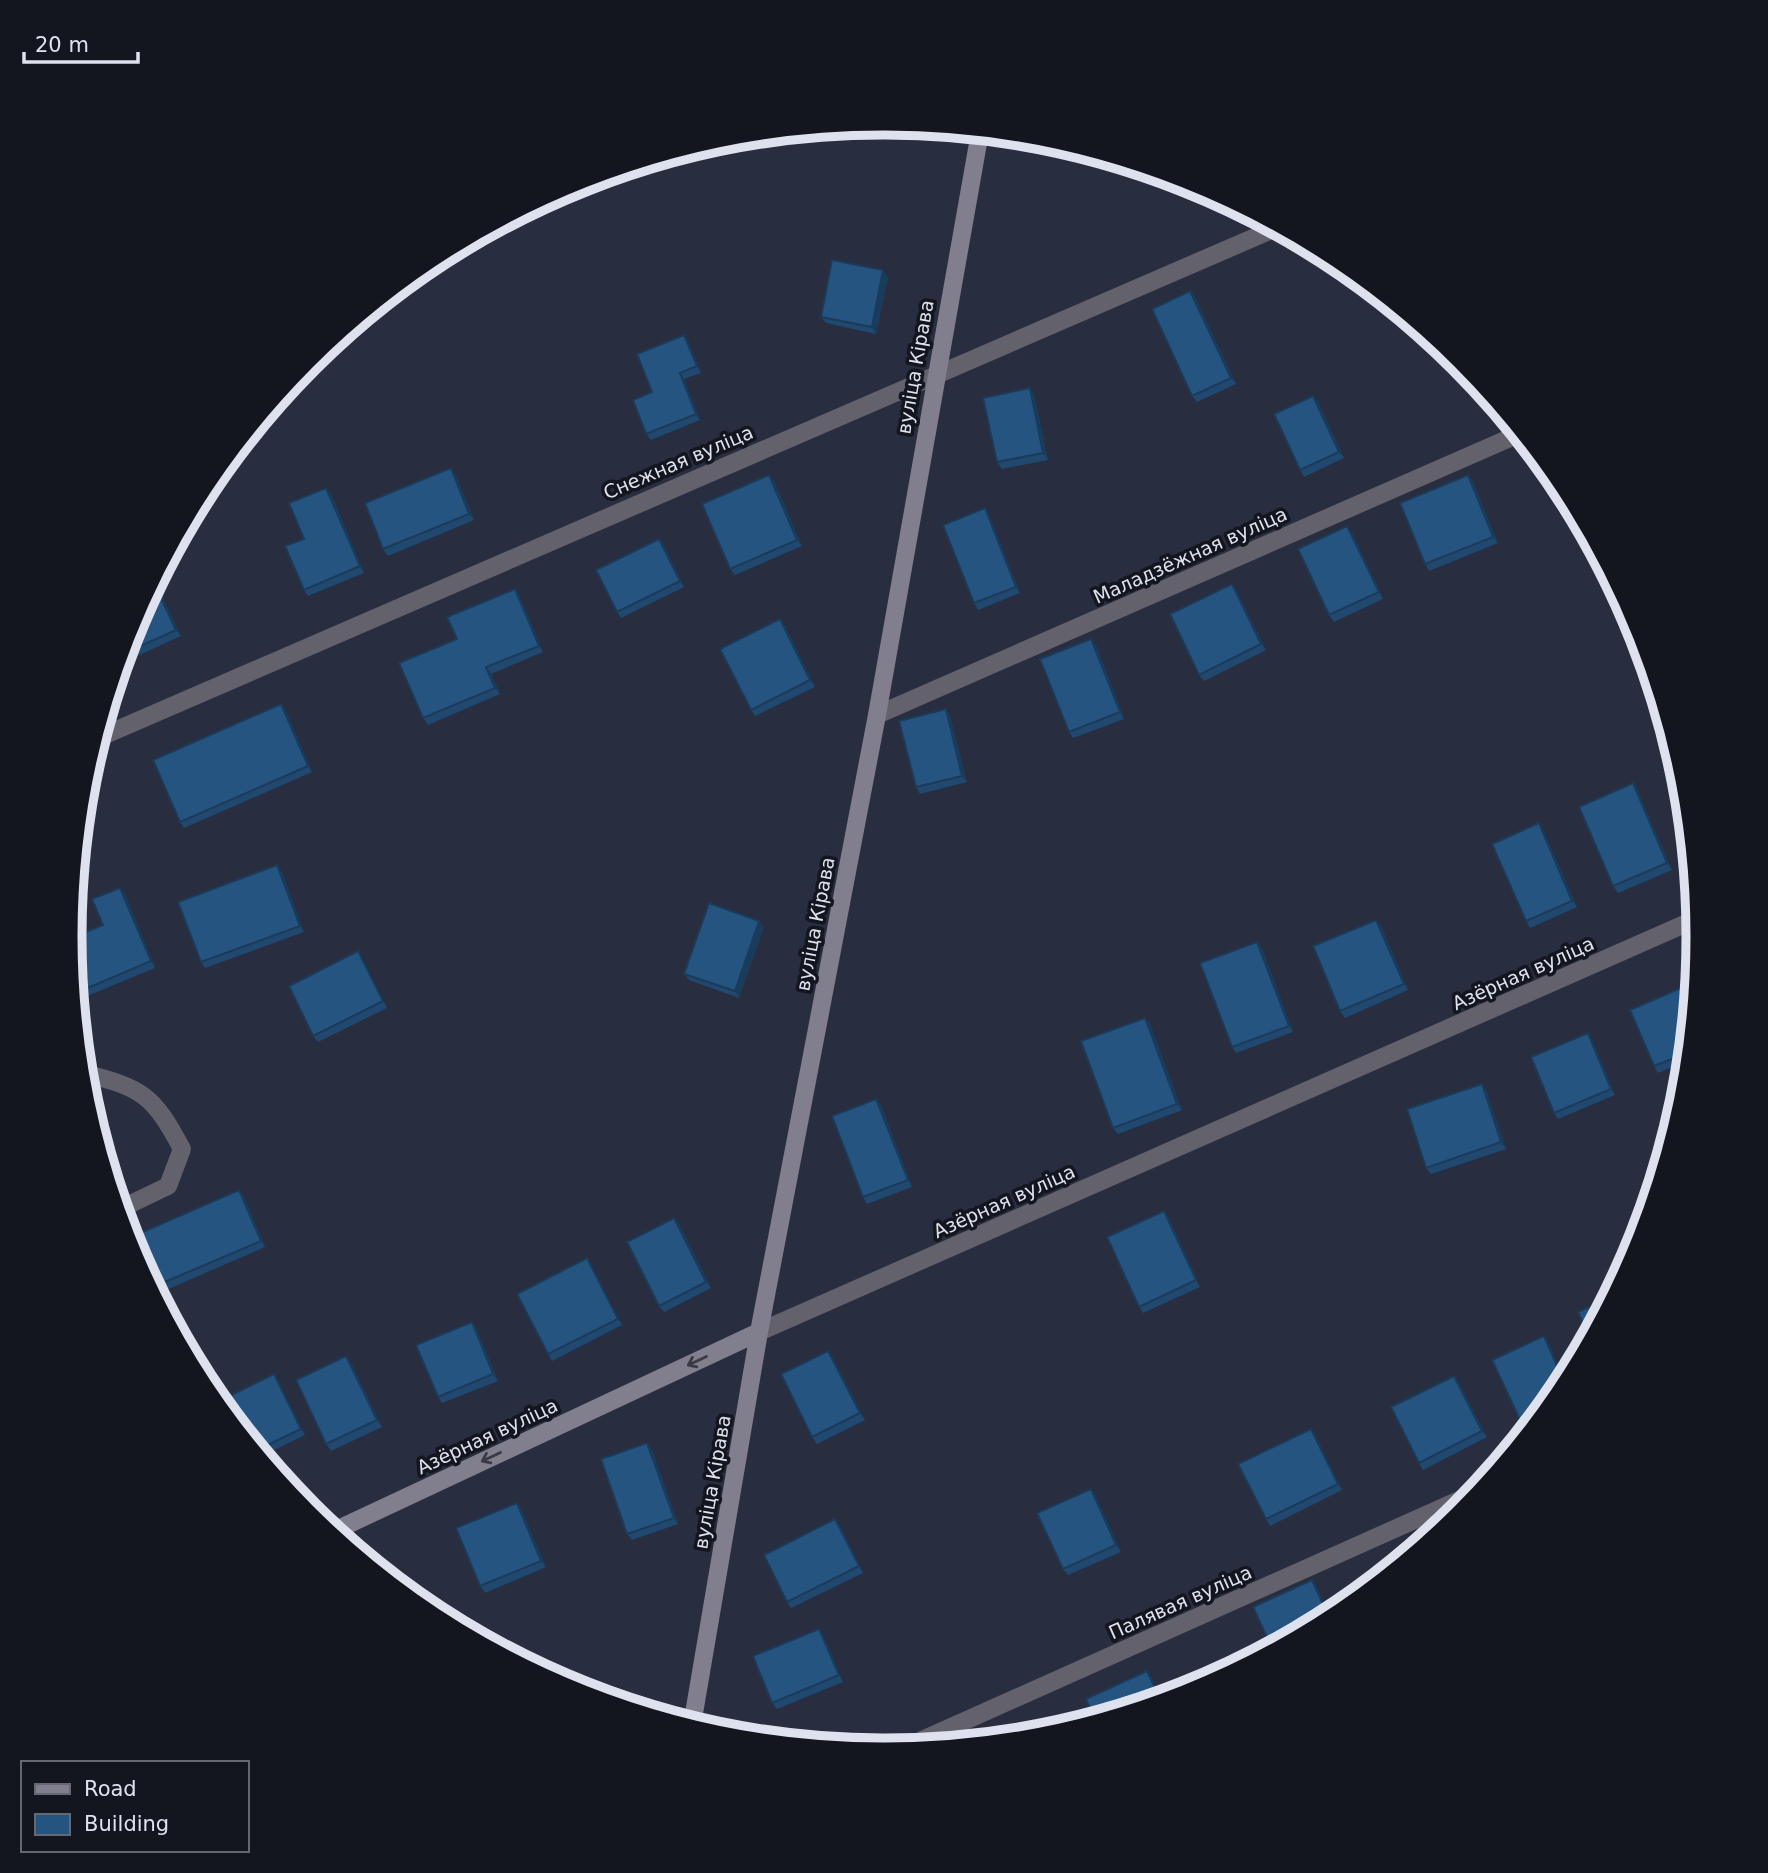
<svg xmlns="http://www.w3.org/2000/svg" width="1768" height="1873" viewBox="0 0 1768 1873" font-family="'DejaVu Sans',sans-serif">
	<style>
		.lines { fill: none; stroke-linecap: round; stroke-linejoin: round }
		.lane { stroke: #63616b; stroke-width: 18 }
		.street { stroke: #63616b; stroke-width: 18 }
		.secondary { stroke: #817e8d; stroke-width: 18 }
		.wall { fill: #21486f }
		.shaded-wall { fill: #1b3b5a }
		.building { fill: #265481; stroke: #1b3b5a; stroke-width: 2 }
		.oneway { stroke: #3a3a45 }
		.labels { text-anchor: middle; dominant-baseline: central; stroke-width: 7; stroke-linejoin: round; paint-order: stroke }
		.street-label { font-size: 19px; fill: #dee2ee; stroke: #13161e }
		.rim { fill: none; stroke: #dee2ee; stroke-width: 9 }
	</style>
	<rect width="100%" height="100%" fill="#282d3f"/>
	<g class="lines">
		<path class="lane" d="M83,1073c60,15 70,22 99,76l-14,37 -48,23"/>
		<g class="street">
			<polyline points="877,715 1519,434"/>
			<polyline points="98,738 1276,228"/>
			<polyline points="759,1332 1696,919"/>
			<polyline points="902,1749 1475,1493"/>
		</g>
		<g class="secondary">
			<polyline points="332,1532 759,1332"/>
			<polyline points="692,1725 759,1332 877,715 980,132"/>
		</g>
	</g>
	<g class="wall">
		<polygon points="888,277 876,334 826,323 821,317"/>
		<polygon points="1190,291 1195,297 1236,384 1197,402 1192,396"/>
		<polygon points="684,335 688,341 701,373 684,379 700,420 651,440 646,434 652,392"/>
		<polygon points="1030,388 1034,395 1048,460 1002,469 997,462"/>
		<polygon points="1313,396 1318,402 1344,458 1304,477 1300,470"/>
		<polygon points="455,474 474,520 388,556 383,549"/>
		<polygon points="1468,475 1473,482 1498,543 1429,571 1425,564"/>
		<polygon points="774,481 802,546 735,575 730,569"/>
		<polygon points="331,494 364,573 308,596 304,590 304,539"/>
		<polygon points="985,508 989,515 1020,593 978,610 974,603"/>
		<polygon points="1352,533 1383,599 1334,622 1329,615"/>
		<polygon points="659,539 664,546 684,587 621,618 617,612"/>
		<polygon points="158,588 181,636 122,663 121,661 132,625"/>
		<polygon points="515,589 519,595 543,652 491,674 500,694 428,725 423,718 457,639"/>
		<polygon points="1236,590 1266,650 1204,681 1199,675"/>
		<polygon points="780,619 785,626 815,687 755,716 751,710"/>
		<polygon points="1091,639 1096,645 1124,719 1073,738 1069,732"/>
		<polygon points="946,709 950,716 967,782 920,794 916,787"/>
		<polygon points="286,711 312,772 184,828 180,822"/>
		<polygon points="1633,783 1637,790 1672,870 1618,893 1613,886"/>
		<polygon points="1543,830 1577,907 1530,928 1526,921"/>
		<polygon points="79,842 91,872 76,878"/>
		<polygon points="282,872 304,932 205,968 201,962"/>
		<polygon points="125,894 155,968 80,999 75,992 103,925"/>
		<polygon points="1376,920 1381,926 1408,990 1345,1018 1340,1011"/>
		<polygon points="764,927 739,998 689,980 684,974"/>
		<polygon points="1262,948 1293,1032 1236,1053 1232,1047"/>
		<polygon points="362,958 387,1008 318,1042 313,1036"/>
		<polygon points="1681,988 1685,995 1691,1008 1686,1061 1658,1073 1654,1066"/>
		<polygon points="1145,1018 1150,1024 1182,1110 1118,1134 1113,1128"/>
		<polygon points="1592,1040 1615,1095 1558,1119 1554,1113"/>
		<polygon points="1482,1084 1486,1090 1506,1149 1431,1174 1426,1168"/>
		<polygon points="881,1105 912,1187 867,1204 863,1197"/>
		<polygon points="239,1190 244,1197 265,1247 157,1294 132,1248"/>
		<polygon points="1164,1211 1169,1218 1200,1287 1143,1313 1139,1307"/>
		<polygon points="674,1218 679,1224 711,1288 664,1312 659,1306"/>
		<polygon points="587,1258 591,1265 622,1325 552,1361 548,1354"/>
		<polygon points="472,1322 476,1328 498,1381 442,1403 438,1397"/>
		<polygon points="1548,1343 1565,1380 1561,1389 1533,1422 1524,1426 1520,1420"/>
		<polygon points="832,1357 865,1420 817,1444 812,1437"/>
		<polygon points="351,1363 382,1427 331,1451 326,1444"/>
		<polygon points="278,1381 305,1435 262,1456 218,1402"/>
		<polygon points="1458,1382 1487,1437 1423,1470 1419,1463"/>
		<polygon points="1315,1435 1342,1490 1270,1526 1266,1519"/>
		<polygon points="652,1450 678,1524 632,1540 627,1534"/>
		<polygon points="1091,1489 1095,1495 1121,1552 1068,1575 1063,1569"/>
		<polygon points="517,1503 521,1509 546,1567 485,1593 480,1586"/>
		<polygon points="835,1519 840,1526 863,1573 791,1608 787,1602"/>
		<polygon points="823,1635 843,1682 777,1709 772,1703"/>
	</g>
	<g class="shaded-wall">
		<polygon points="883,270 888,277 876,334 872,327"/>
		<polygon points="1190,291 1195,297 1236,384 1231,378"/>
		<polygon points="684,335 688,341 701,373 697,366"/>
		<polygon points="680,373 684,379 700,420 696,414"/>
		<polygon points="1030,388 1034,395 1048,460 1043,453"/>
		<polygon points="1313,396 1318,402 1344,458 1339,452"/>
		<polygon points="451,468 455,474 474,520 469,514"/>
		<polygon points="769,475 774,481 802,546 797,540"/>
		<polygon points="1468,475 1473,482 1498,543 1493,537"/>
		<polygon points="326,488 331,494 364,573 360,566"/>
		<polygon points="985,508 989,515 1020,593 1016,587"/>
		<polygon points="1347,526 1352,533 1383,599 1379,592"/>
		<polygon points="659,539 664,546 684,587 680,581"/>
		<polygon points="155,583 158,588 181,636 176,630"/>
		<polygon points="1232,584 1236,590 1266,650 1261,644"/>
		<polygon points="515,589 519,595 543,652 539,646"/>
		<polygon points="780,619 785,626 815,687 810,680"/>
		<polygon points="1091,639 1096,645 1124,719 1120,712"/>
		<polygon points="486,667 491,674 500,694 495,688"/>
		<polygon points="281,704 286,711 312,772 308,766"/>
		<polygon points="946,709 950,716 967,782 962,776"/>
		<polygon points="1633,783 1637,790 1672,870 1667,863"/>
		<polygon points="1539,823 1543,830 1577,907 1572,901"/>
		<polygon points="79,842 91,872 87,866 79,846"/>
		<polygon points="277,865 282,872 304,932 300,926"/>
		<polygon points="120,888 125,894 155,968 151,961"/>
		<polygon points="1376,920 1381,926 1408,990 1404,984"/>
		<polygon points="759,921 764,927 739,998 735,991"/>
		<polygon points="1257,942 1262,948 1293,1032 1289,1026"/>
		<polygon points="1681,988 1685,995 1691,1008 1691,1011"/>
		<polygon points="1145,1018 1150,1024 1182,1110 1177,1104"/>
		<polygon points="1588,1033 1592,1040 1615,1095 1611,1089"/>
		<polygon points="1482,1084 1486,1090 1506,1149 1501,1142"/>
		<polygon points="876,1099 881,1105 912,1187 908,1180"/>
		<polygon points="239,1190 244,1197 265,1247 261,1241"/>
		<polygon points="1164,1211 1169,1218 1200,1287 1196,1280"/>
		<polygon points="674,1218 679,1224 711,1288 706,1282"/>
		<polygon points="587,1258 591,1265 622,1325 618,1319"/>
		<polygon points="472,1322 476,1328 498,1381 493,1374"/>
		<polygon points="1544,1336 1548,1343 1565,1380 1564,1382"/>
		<polygon points="828,1351 832,1357 865,1420 860,1413"/>
		<polygon points="346,1356 351,1363 382,1427 377,1420"/>
		<polygon points="274,1374 278,1381 305,1435 301,1429"/>
		<polygon points="1454,1376 1458,1382 1487,1437 1482,1431"/>
		<polygon points="1311,1429 1315,1435 1342,1490 1338,1484"/>
		<polygon points="647,1443 652,1450 678,1524 674,1518"/>
		<polygon points="1091,1489 1095,1495 1121,1552 1116,1545"/>
		<polygon points="517,1503 521,1509 546,1567 541,1561"/>
		<polygon points="835,1519 840,1526 863,1573 859,1566"/>
		<polygon points="1312,1580 1316,1586 1330,1617 1329,1617"/>
		<polygon points="819,1629 823,1635 843,1682 839,1675"/>
		<polygon points="1147,1671 1151,1678 1161,1699 1160,1699"/>
	</g>
	<g class="building">
		<polygon points="832,260 883,270 872,327 821,317"/>
		<polygon points="1190,291 1231,378 1192,396 1152,309"/>
		<polygon points="684,335 697,366 680,373 696,414 646,434 633,400 652,392 637,354"/>
		<polygon points="1030,388 1043,453 997,462 983,398"/>
		<polygon points="1313,396 1339,452 1300,470 1274,414"/>
		<polygon points="451,468 469,514 383,549 365,503"/>
		<polygon points="769,475 797,540 730,569 702,504"/>
		<polygon points="1468,475 1493,537 1425,564 1400,503"/>
		<polygon points="326,488 360,566 304,590 285,546 304,539 289,503"/>
		<polygon points="985,508 1016,587 974,603 943,525"/>
		<polygon points="1347,526 1379,592 1329,615 1298,549"/>
		<polygon points="659,539 680,581 617,612 596,570"/>
		<polygon points="154,583 176,630 123,654 132,625"/>
		<polygon points="1232,584 1261,644 1199,675 1170,614"/>
		<polygon points="515,589 539,646 486,667 495,688 423,718 399,663 457,639 447,617"/>
		<polygon points="780,619 810,680 751,710 720,649"/>
		<polygon points="1091,639 1120,712 1069,732 1040,659"/>
		<polygon points="281,704 308,766 180,822 153,760"/>
		<polygon points="946,709 962,776 916,787 899,721"/>
		<polygon points="1633,783 1667,863 1613,886 1579,807"/>
		<polygon points="1539,823 1572,901 1526,921 1492,844"/>
		<polygon points="79,846 87,866 77,870"/>
		<polygon points="277,865 300,926 201,962 178,902"/>
		<polygon points="120,888 151,961 76,993 70,939 103,925 92,899"/>
		<polygon points="709,903 759,921 735,991 684,974"/>
		<polygon points="1376,920 1404,984 1340,1011 1313,946"/>
		<polygon points="1257,942 1289,1026 1232,1047 1200,963"/>
		<polygon points="358,951 383,1001 313,1036 289,986"/>
		<polygon points="1681,988 1691,1011 1687,1053 1654,1066 1630,1010"/>
		<polygon points="1145,1018 1177,1104 1113,1128 1081,1041"/>
		<polygon points="1588,1033 1611,1089 1554,1113 1531,1057"/>
		<polygon points="1482,1084 1501,1142 1426,1168 1407,1109"/>
		<polygon points="876,1099 908,1180 863,1197 832,1116"/>
		<polygon points="239,1190 261,1241 153,1287 132,1248 129,1238"/>
		<polygon points="1164,1211 1196,1280 1139,1307 1107,1237"/>
		<polygon points="674,1218 706,1282 659,1306 627,1242"/>
		<polygon points="587,1258 618,1319 548,1354 517,1294"/>
		<polygon points="1610,1298 1589,1336 1578,1312"/>
		<polygon points="472,1322 493,1374 438,1397 416,1345"/>
		<polygon points="1544,1336 1564,1382 1561,1389 1544,1409 1520,1420 1492,1360"/>
		<polygon points="828,1351 860,1413 812,1437 781,1374"/>
		<polygon points="346,1356 377,1420 326,1444 296,1380"/>
		<polygon points="274,1374 301,1429 257,1450 218,1402"/>
		<polygon points="1454,1376 1482,1431 1419,1463 1391,1407"/>
		<polygon points="1311,1429 1338,1484 1266,1519 1238,1464"/>
		<polygon points="647,1443 674,1518 627,1534 601,1459"/>
		<polygon points="1091,1489 1116,1545 1063,1569 1037,1513"/>
		<polygon points="517,1503 541,1561 480,1586 456,1528"/>
		<polygon points="835,1519 859,1566 787,1602 764,1555"/>
		<polygon points="1432,1534 1432,1535 1405,1557 1401,1549"/>
		<polygon points="1312,1580 1329,1617 1272,1648 1253,1607"/>
		<polygon points="819,1629 839,1675 772,1703 753,1656"/>
		<polygon points="1147,1671 1160,1699 1095,1719 1086,1699"/>
	</g>
	<defs><path id="oneway-shaft" d="M-6 0H5M1.5-3L5.5 0L1.5 3" fill="none" stroke-width="1.6" stroke-linecap="round" stroke-linejoin="round" transform="scale(1.75)"/></defs>
	<g class="oneway">
		<use href="#oneway-shaft" transform="translate(697 1361) rotate(155)"/>
		<use href="#oneway-shaft" transform="translate(491 1457) rotate(155)"/>
	</g>
	<g class="labels">
		<g class="street-label">
			<text transform="translate(915 367) rotate(-80)">вуліца Кірава</text>
			<text transform="translate(678 462) rotate(-23)">Снежная вуліца</text>
			<text transform="translate(1190 555) rotate(-24)">Маладзёжная вуліца</text>
			<text transform="translate(815 924) rotate(-79)">вуліца Кірава</text>
			<text transform="translate(1523 973) rotate(-24)">Азёрная вуліца</text>
			<text transform="translate(1004 1201) rotate(-24)">Азёрная вуліца</text>
			<text transform="translate(487 1436) rotate(-25)">Азёрная вуліца</text>
			<text transform="translate(712 1482) rotate(-80)">вуліца Кірава</text>
			<text transform="translate(1180 1602) rotate(-24)">Палявая вуліца</text>
		</g>
	</g>
	<path d="M0 0H1768V1873H0ZM883 135H885A801 801 0 0 1 1686 936V937A801 801 0 0 1 885 1738H883A801 801 0 0 1 82 937V936A801 801 0 0 1 883 135Z" fill="#13161e" fill-rule="evenodd"/>
	<path class="rim" d="M883 135H885A801 801 0 0 1 1686 936V937A801 801 0 0 1 885 1738H883A801 801 0 0 1 82 937V936A801 801 0 0 1 883 135Z"/>
	<rect x="21" y="1761" width="228" height="91" fill="#13161e" stroke="#646871" stroke-width="2"/>
	<rect x="35" y="1784" width="35" height="10" fill="#817e8d" stroke="#646871" stroke-width="2"/>
	<text x="84" y="1796" font-size="21" fill="#dee2ee">Road</text>
	<rect x="35" y="1814" width="35" height="21" fill="#265481" stroke="#646871" stroke-width="2"/>
	<text x="84" y="1831" font-size="21" fill="#dee2ee">Building</text>
	<path d="M24 52v10h114v-10" fill="none" stroke="#dee2ee" stroke-width="3.5"/>
	<text x="35" y="52" font-size="21" fill="#dee2ee" stroke="#13161e" stroke-width="5" paint-order="stroke">20 m</text>
</svg>
